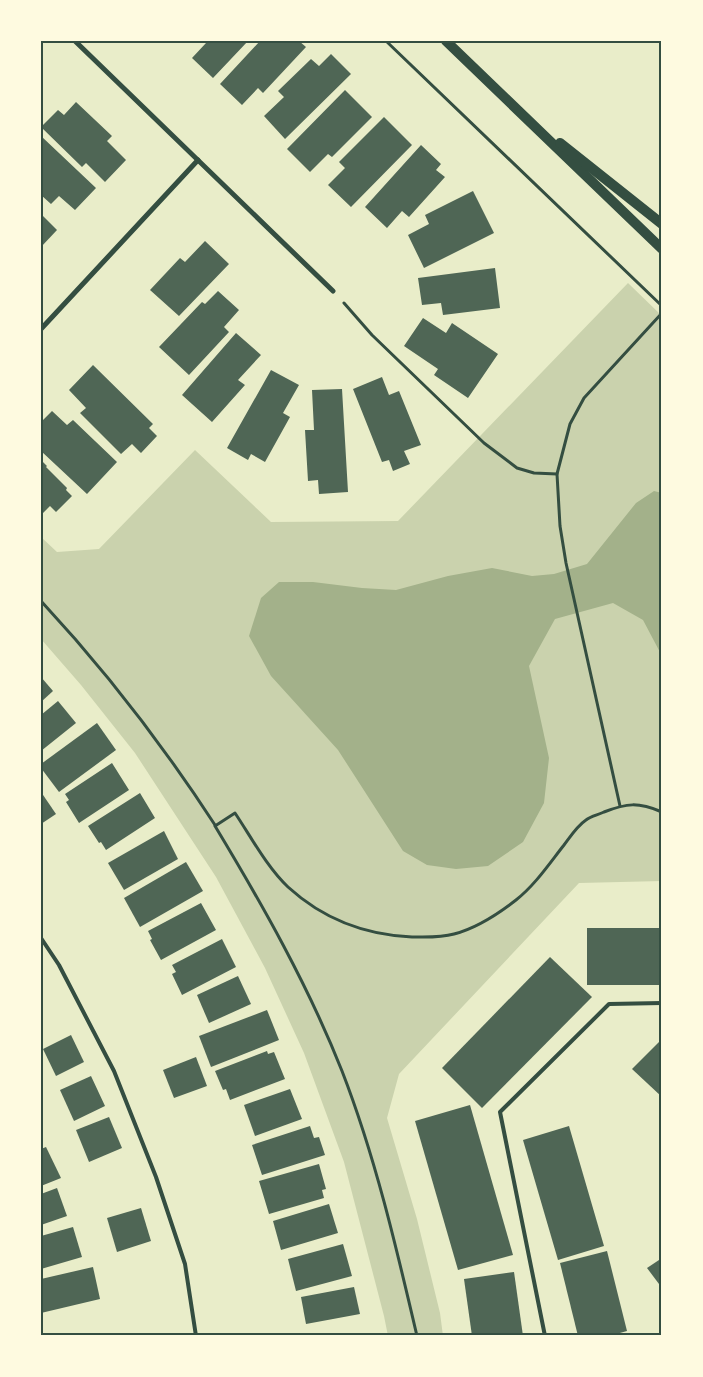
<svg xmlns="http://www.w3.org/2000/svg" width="703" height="1377" viewBox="0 0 703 1377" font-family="'Roboto Condensed',sans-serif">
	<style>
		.green { fill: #cad2ad }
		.water { fill: #a3b18a }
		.building { fill: #4f6655 }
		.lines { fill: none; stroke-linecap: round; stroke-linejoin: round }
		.path { stroke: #344e41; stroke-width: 3 }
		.service { stroke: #344e41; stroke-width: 4 }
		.minor { stroke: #344e41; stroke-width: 5 }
		.secondary { stroke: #344e41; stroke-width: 10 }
		.neatline { fill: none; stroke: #344e41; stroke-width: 2 }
	</style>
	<rect width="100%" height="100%" fill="#e9edc9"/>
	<polygon class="green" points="628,283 662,316 662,881 579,883 399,1074 387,1118 417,1219 440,1313 443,1336 388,1336 384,1316 344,1162 304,1053 265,968 216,877 135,753 81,685 41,639 41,537 57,552 99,549 195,450 271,522 398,521"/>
	<polygon class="water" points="654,491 662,493 662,656 643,620 613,603 555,619 529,666 549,758 544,803 523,842 488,866 456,869 427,865 403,851 338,750 271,676 249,636 261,598 279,582 313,582 362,588 396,590 448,576 492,568 532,576 554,574 587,564 636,503"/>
	<g class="building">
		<polygon points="204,41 248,41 213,78 192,58 206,43"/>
		<polygon points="260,41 299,41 306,47 263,93 258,88 242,105 220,84"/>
		<polygon points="331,54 351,74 285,139 264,116 284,97 278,91 311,59 319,66"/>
		<polygon points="345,90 372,117 332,157 328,154 310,172 287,149"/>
		<polygon points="76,102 112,136 107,141 126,160 105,182 86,163 82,167 41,127 58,110 64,115"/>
		<polygon points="384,117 412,145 351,207 328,185 345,168 339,162"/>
		<polygon points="41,136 96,188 75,210 59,196 51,204 41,195"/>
		<polygon points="421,145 441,164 436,170 445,177 409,217 402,211 387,228 365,207"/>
		<polygon points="473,191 494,233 424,268 408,235 429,224 425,215"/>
		<polygon points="41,214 57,230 41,247"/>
		<polygon points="205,241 229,264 179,316 150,290 180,258 185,262"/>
		<polygon points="495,268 500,308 443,315 441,303 422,305 418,278"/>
		<polygon points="218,291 239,310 224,327 229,332 189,375 159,347 202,302 205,304"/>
		<polygon points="423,318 446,333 452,323 498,354 468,398 434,375 438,369 404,346"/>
		<polygon points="236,333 261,355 238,380 245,385 212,422 182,395"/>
		<polygon points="93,365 153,424 149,428 157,436 141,453 132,444 121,454 80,413 86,408 69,390"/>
		<polygon points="271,370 299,385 283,413 290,417 265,462 251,454 248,460 227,448"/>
		<polygon points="382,377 389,395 399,391 421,445 404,451 410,464 393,471 389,460 382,462 353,389"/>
		<polygon points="342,389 348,492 319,494 318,480 308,481 305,430 314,430 312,390"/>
		<polygon points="52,411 67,425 73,420 117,462 87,494 41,451 41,422"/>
		<polygon points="41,460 47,466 46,467 67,488 66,490 72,496 56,512 50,506 41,515"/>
		<polygon points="41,677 53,691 41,702"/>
		<polygon points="58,701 76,723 41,751 41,715"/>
		<polygon points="97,723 116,750 59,792 41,768 41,764"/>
		<polygon points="112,763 129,790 79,823 66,802 69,800 65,794"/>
		<polygon points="41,792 56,814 41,824"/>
		<polygon points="140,793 155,818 106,850 101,842 99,843 88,826"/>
		<polygon points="164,831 178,859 124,890 108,863"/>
		<polygon points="186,862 203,891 140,927 124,898"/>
		<polygon points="201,903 216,930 161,960 150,940 152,939 148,931"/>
		<rect x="587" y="928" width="75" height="57"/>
		<polygon points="222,939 236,967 182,995 172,974 176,972 172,965"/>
		<polygon points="550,957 592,997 482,1108 442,1068"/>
		<polygon points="238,976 251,1004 209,1023 197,995"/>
		<polygon points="267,1010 279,1040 211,1067 199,1036"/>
		<polygon points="71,1035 84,1062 56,1076 43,1049"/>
		<polygon points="662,1039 662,1097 632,1069"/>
		<polygon points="267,1051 268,1054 274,1052 285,1079 230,1100 226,1089 223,1090 215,1071"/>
		<polygon points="196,1057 207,1086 174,1098 163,1070"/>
		<polygon points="91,1076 105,1106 74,1121 60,1090"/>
		<polygon points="290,1089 302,1119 255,1136 244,1105"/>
		<polygon points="470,1105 513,1255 458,1270 415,1121"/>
		<polygon points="109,1117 122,1148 89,1162 76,1130"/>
		<polygon points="310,1126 314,1138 319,1137 325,1155 262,1175 252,1145"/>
		<polygon points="569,1126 604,1246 558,1260 523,1140"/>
		<polygon points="46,1147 61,1178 41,1186 41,1149"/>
		<polygon points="319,1164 326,1189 322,1190 324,1198 269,1214 259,1181"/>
		<polygon points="57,1188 67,1216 41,1225 41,1194"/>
		<polygon points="329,1204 338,1233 281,1250 273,1221"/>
		<polygon points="141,1208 151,1241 117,1252 107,1218"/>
		<polygon points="73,1227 82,1257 41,1269 41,1236"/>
		<polygon points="343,1244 352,1276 296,1291 288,1259"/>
		<polygon points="607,1251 627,1331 609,1336 578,1336 560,1263"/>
		<polygon points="662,1258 662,1288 647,1268"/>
		<polygon points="93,1267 100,1299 41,1313 41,1279"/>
		<polygon points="514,1272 523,1336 472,1336 464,1279"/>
		<polygon points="354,1287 360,1314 306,1324 301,1297"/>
	</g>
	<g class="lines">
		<g class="path">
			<polyline points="386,41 662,306"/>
			<polyline points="344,303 372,335 484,443 517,468 534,473 557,474"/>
			<path d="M41,601c65,70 122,144 174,224"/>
			<polyline points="620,806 566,563 560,526 557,474 570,424 584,398 662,313"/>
			<path d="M417,1336c-21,-90 -42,-180 -75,-265 -34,-86 -80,-167 -127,-245l20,-13c16,24 32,54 53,74 35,32 78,48 124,50 14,0 28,1 42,-3 23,-6 44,-20 62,-34 19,-15 33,-36 48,-55 6,-8 13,-19 22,-25 5,-4 12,-5 18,-8 23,-9 34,-10 58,0"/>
		</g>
		<g class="service">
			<polyline points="41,938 59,965 114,1071 156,1177 185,1264 196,1336"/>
			<polyline points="545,1336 500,1112 609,1004 662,1003"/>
		</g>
		<g class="minor">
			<polyline points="75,41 333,291"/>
			<polyline points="41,329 198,160"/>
		</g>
		<g class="secondary">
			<polyline points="446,41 662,249"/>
			<polyline points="560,143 662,224"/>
		</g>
	</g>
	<rect width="703" height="1377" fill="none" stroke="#fefae0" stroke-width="85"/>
	<rect x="42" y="42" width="618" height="1292" class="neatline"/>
</svg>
